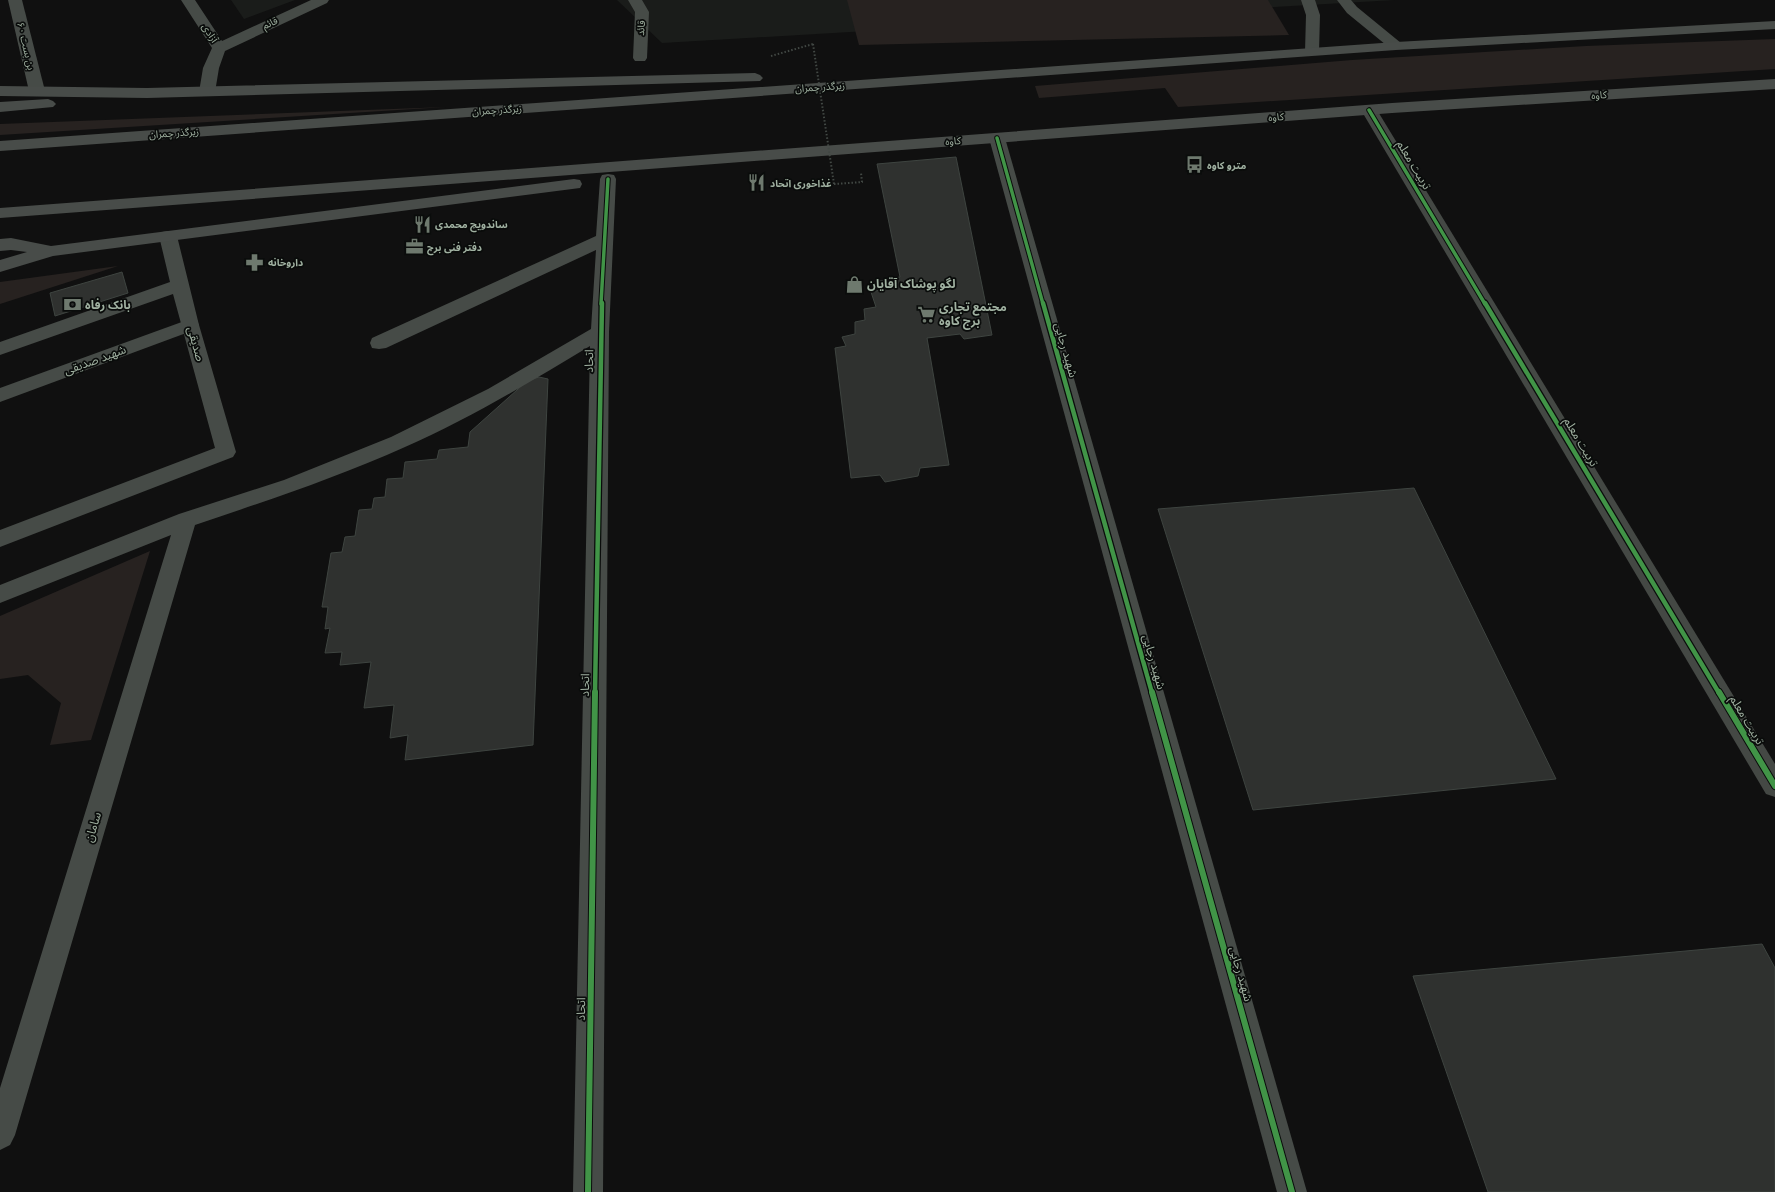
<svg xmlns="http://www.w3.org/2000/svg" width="1775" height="1192" viewBox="0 0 1775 1192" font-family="Raleway,'Noto Sans Arabic',sans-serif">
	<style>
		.built { fill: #1a1c1a }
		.green { fill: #272220 }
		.building { fill: #2f312f; stroke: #3e4440 }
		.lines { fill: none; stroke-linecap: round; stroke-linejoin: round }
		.path { stroke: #424844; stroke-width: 2; stroke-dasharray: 1.5 2; stroke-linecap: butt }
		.lane { fill: #464b47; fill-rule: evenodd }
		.street { fill: #464b47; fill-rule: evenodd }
		.secondary { fill: #444844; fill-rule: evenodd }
		.primary { fill: #484c49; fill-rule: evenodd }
		.path-bridge { stroke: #424844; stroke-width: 2; stroke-dasharray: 1.5 2; stroke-linecap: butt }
		.cycleway-far2-casing { stroke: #0a0c0b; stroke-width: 5.5 }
		.cycleway-far1-casing { stroke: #0a0c0b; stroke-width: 7 }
		.cycleway-casing { stroke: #0a0c0b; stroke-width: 8 }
		.cycleway-far2 { stroke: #419447; stroke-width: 3.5 }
		.cycleway-far1 { stroke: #419447; stroke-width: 4.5 }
		.cycleway { stroke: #419447; stroke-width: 6 }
		.labels { text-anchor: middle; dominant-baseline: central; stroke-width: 3.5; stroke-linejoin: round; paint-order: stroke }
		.far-street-label { font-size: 10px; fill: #a0b1a1; stroke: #0a0c0b }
		.far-poi-label { font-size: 10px; font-weight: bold; fill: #a0b1a1; stroke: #0a0c0b; text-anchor: start }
		.street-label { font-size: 12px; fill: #a0b1a1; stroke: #0a0c0b }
		.poi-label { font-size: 12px; font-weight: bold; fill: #a0b1a1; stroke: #0a0c0b; text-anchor: start }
	</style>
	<rect width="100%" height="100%" fill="#101010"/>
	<g class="built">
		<polygon points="231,0 295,0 244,19"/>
		<polygon points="617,0 1395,0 662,43"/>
	</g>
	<g class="green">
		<polygon points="847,0 1268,0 1289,35 859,45"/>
		<polygon points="1775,39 1775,69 1178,107 1165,88 1039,98 1035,86 1352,60 1586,46"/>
		<polygon points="446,107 0,135 0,124"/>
		<polygon points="118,266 0,304 0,282"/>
		<polygon points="150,551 91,740 50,745 61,703 28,675 0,679 0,616"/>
	</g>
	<g class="building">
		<polygon points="956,157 992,335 964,339 960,334 927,338 949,465 920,468 918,476 885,482 880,475 851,478 835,348 846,346 842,337 855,334 855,322 865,320 864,309 876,307 871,292 885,289 880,281 900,277 877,164"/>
		<polygon points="122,272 128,293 55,316 50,293"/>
		<polygon points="539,377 548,379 533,745 405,760 408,735 390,738 394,705 364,708 371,662 340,665 342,652 325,653 330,628 325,629 328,607 322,607 331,553 342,552 345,537 355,536 359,510 372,509 374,498 385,497 387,479 403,478 405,462 437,459 439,450 468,447 470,432 527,381"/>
		<polygon points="1414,488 1556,779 1253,810 1158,509"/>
		<polygon points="1762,944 1775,968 1775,1192 1488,1192 1413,976"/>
	</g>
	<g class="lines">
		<g class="path">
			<polyline points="771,56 813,44"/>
			<polyline points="834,184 862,182 861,173"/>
		</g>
		<g class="lane">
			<polygon points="1301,0 1315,0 1320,15 1319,52 1317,55 1307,55 1305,52 1306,15"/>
			<polygon points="1337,0 1351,0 1357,7 1401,43 1403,46 1401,49 1391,49 1347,13"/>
			<polygon points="190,319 197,321 199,325 197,329 0,402 0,388"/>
		</g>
		<g class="street">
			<polygon points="8,0 22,0 45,91 42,94 32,94 29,91"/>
			<polygon points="181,0 195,0 222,41 311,0 329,0 327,3 225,51 219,68 215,92 212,95 202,95 199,92 203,68 212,48"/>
			<polygon points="628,0 642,0 649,12 647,58 645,61 635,61 633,58 635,12"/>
			<polygon points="997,133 1003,135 1005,138 1307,1192 1277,1192 989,138 991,135"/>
			<path d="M608,174l6,1 2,4 -7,153 -6,860h-30l17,-846c-60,36 -121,73 -185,101 -69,31 -139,54 -210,78l-180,610 -5,10 -10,5v-62l171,-553 -171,68v-18l179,-71 105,-34 107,-43 97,-48 103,-60 5,-79 -210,98 -7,1 -7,-1 -2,-5 2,-5 224,-102 4,-57 2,-4z"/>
			<polygon points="168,231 174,232 177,236 199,325 236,452 233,457 0,547 0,530 215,448 173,294 0,355 0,342 170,282 159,236 162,232"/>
		</g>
		<polygon class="secondary" points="1369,105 1375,107 1377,110 1775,764 1775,797 1766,794 1361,110 1363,107"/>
		<g class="primary">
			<polygon points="1775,21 1775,29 1396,50 0,151 0,141 1396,42"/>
			<polygon points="755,73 760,75 763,78 760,81 147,98 0,96 0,86 147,88"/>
			<polygon points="1775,79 1775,89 1392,113 0,218 0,208 1392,103"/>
			<polygon points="48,99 53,101 56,104 53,107 0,112 0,102"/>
			<polygon points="574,179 580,180 582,184 580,188 53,256 0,272 0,260 27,252 11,250 0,251 0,239 11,238 51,246"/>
		</g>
		<polyline class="path-bridge" points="813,44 834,184"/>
		<defs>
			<g id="cycleway-far2">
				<polyline points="1369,110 1485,304"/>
				<polyline points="997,138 1043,304"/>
				<polyline points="601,304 608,179"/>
			</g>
			<g id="cycleway-far1">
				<polyline points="1043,303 1152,693"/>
				<polyline points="1485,303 1719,693"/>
				<polyline points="595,693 602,303"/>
			</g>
			<g id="cycleway">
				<polyline points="1152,692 1292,1192"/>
				<polyline points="1719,692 1775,786"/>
				<polyline points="588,1192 595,692"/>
			</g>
		</defs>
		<use href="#cycleway-far2" class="cycleway-far2-casing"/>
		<use href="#cycleway-far1" class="cycleway-far1-casing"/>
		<use href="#cycleway" class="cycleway-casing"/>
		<use href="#cycleway-far2" class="cycleway-far2"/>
		<use href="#cycleway-far1" class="cycleway-far1"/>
		<use href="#cycleway" class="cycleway"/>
	</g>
	<defs>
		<symbol id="bus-bare" viewBox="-9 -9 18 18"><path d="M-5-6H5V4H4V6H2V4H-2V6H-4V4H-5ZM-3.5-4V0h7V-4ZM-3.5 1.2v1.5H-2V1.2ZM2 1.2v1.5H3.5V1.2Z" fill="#6e796e" stroke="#0a0c0b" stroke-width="2.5" paint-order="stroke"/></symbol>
		<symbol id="restaurant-bare" viewBox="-9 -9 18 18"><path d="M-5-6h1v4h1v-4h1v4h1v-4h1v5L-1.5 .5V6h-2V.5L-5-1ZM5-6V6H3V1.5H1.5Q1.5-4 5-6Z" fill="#6e796e" stroke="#0a0c0b" stroke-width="2.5" paint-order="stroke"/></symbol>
		<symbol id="office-bare" viewBox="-9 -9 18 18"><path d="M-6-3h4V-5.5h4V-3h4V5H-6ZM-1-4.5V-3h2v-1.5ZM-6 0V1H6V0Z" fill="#6e796e" stroke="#0a0c0b" stroke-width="2.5" paint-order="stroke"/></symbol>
		<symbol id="pharmacy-bare" viewBox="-9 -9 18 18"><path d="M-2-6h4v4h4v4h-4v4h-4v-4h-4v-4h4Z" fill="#6e796e" stroke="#0a0c0b" stroke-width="2.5" paint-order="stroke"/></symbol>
		<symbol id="shop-bare" viewBox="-9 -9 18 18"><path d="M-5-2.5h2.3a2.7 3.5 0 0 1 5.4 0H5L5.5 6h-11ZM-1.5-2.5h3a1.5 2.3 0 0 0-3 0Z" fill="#6e796e" stroke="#0a0c0b" stroke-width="2.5" paint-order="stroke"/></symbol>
		<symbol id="bank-bare" viewBox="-9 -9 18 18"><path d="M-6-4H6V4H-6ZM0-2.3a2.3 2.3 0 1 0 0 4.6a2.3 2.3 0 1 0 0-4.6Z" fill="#6e796e" stroke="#0a0c0b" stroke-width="2.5" paint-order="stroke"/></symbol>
		<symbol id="supermarket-bare" viewBox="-9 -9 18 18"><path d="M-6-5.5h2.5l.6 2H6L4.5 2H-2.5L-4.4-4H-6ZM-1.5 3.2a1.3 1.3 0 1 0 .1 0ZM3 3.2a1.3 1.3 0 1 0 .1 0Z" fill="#6e796e" stroke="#0a0c0b" stroke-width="2.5" paint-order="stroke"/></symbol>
	</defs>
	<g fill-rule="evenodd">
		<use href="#bus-bare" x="1182" y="152" width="25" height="25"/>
		<use href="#restaurant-bare" x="744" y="170" width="25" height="25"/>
		<use href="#restaurant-bare" x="410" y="212" width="25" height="25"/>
		<use href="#office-bare" x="402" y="234" width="25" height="25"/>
		<use href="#pharmacy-bare" x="242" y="250" width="25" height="25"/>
		<use href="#shop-bare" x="842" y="272" width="25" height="25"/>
		<use href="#bank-bare" x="60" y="292" width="25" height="25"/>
		<use href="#supermarket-bare" x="914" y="302" width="25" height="25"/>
	</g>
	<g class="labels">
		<g class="far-street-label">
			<text transform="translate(270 23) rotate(-26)">قائم</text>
			<text transform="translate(641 28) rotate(-87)">قائد</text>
			<text transform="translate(210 33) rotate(57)">آزادی</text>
			<text transform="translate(26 46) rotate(77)">بن بست ۶۰</text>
			<text transform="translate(820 87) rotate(-4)">زیرگذر چمران</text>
			<text transform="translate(1599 95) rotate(-4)">کاوه</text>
			<text transform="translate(497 110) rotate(-4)">زیرگذر چمران</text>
			<text transform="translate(1276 117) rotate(-4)">کاوه</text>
			<text transform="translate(174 133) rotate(-4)">زیرگذر چمران</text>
			<text transform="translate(953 141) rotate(-4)">کاوه</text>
		</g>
		<g class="far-poi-label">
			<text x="1207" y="165">مترو کاوه</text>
			<text x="770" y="183">غذاخوری اتحاد</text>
			<text x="435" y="224">ساندویچ محمدی</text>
			<text x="427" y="247">دفتر فنی برج</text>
			<text x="268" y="262">داروخانه</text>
		</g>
		<g class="street-label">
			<text transform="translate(1414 165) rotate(59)">تربیت معلم</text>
			<text transform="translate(196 344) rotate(74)">صدیقی</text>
			<text transform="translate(1066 350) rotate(74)">شهید رجایی</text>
			<text transform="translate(95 360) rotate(-20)">شهید صدیقی</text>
			<text transform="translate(589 361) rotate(-89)">اتحاد</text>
			<text transform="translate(1581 442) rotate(59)">تربیت معلم</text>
			<text transform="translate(1154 662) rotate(74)">شهید رجایی</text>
			<text transform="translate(585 685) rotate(-89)">اتحاد</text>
			<text transform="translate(1747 720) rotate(59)">تربیت معلم</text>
			<text transform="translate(93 827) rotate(-73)">سامان</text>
			<text transform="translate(1241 974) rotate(74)">شهید رجایی</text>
			<text transform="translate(581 1009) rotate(-89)">اتحاد</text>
		</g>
		<g class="poi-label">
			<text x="867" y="284">لگو پوشاک آقایان</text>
			<text x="85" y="305">بانک رفاه</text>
			<text x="939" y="307">مجتمع تجاری<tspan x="939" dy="14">برج کاوه</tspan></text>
		</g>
	</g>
</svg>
